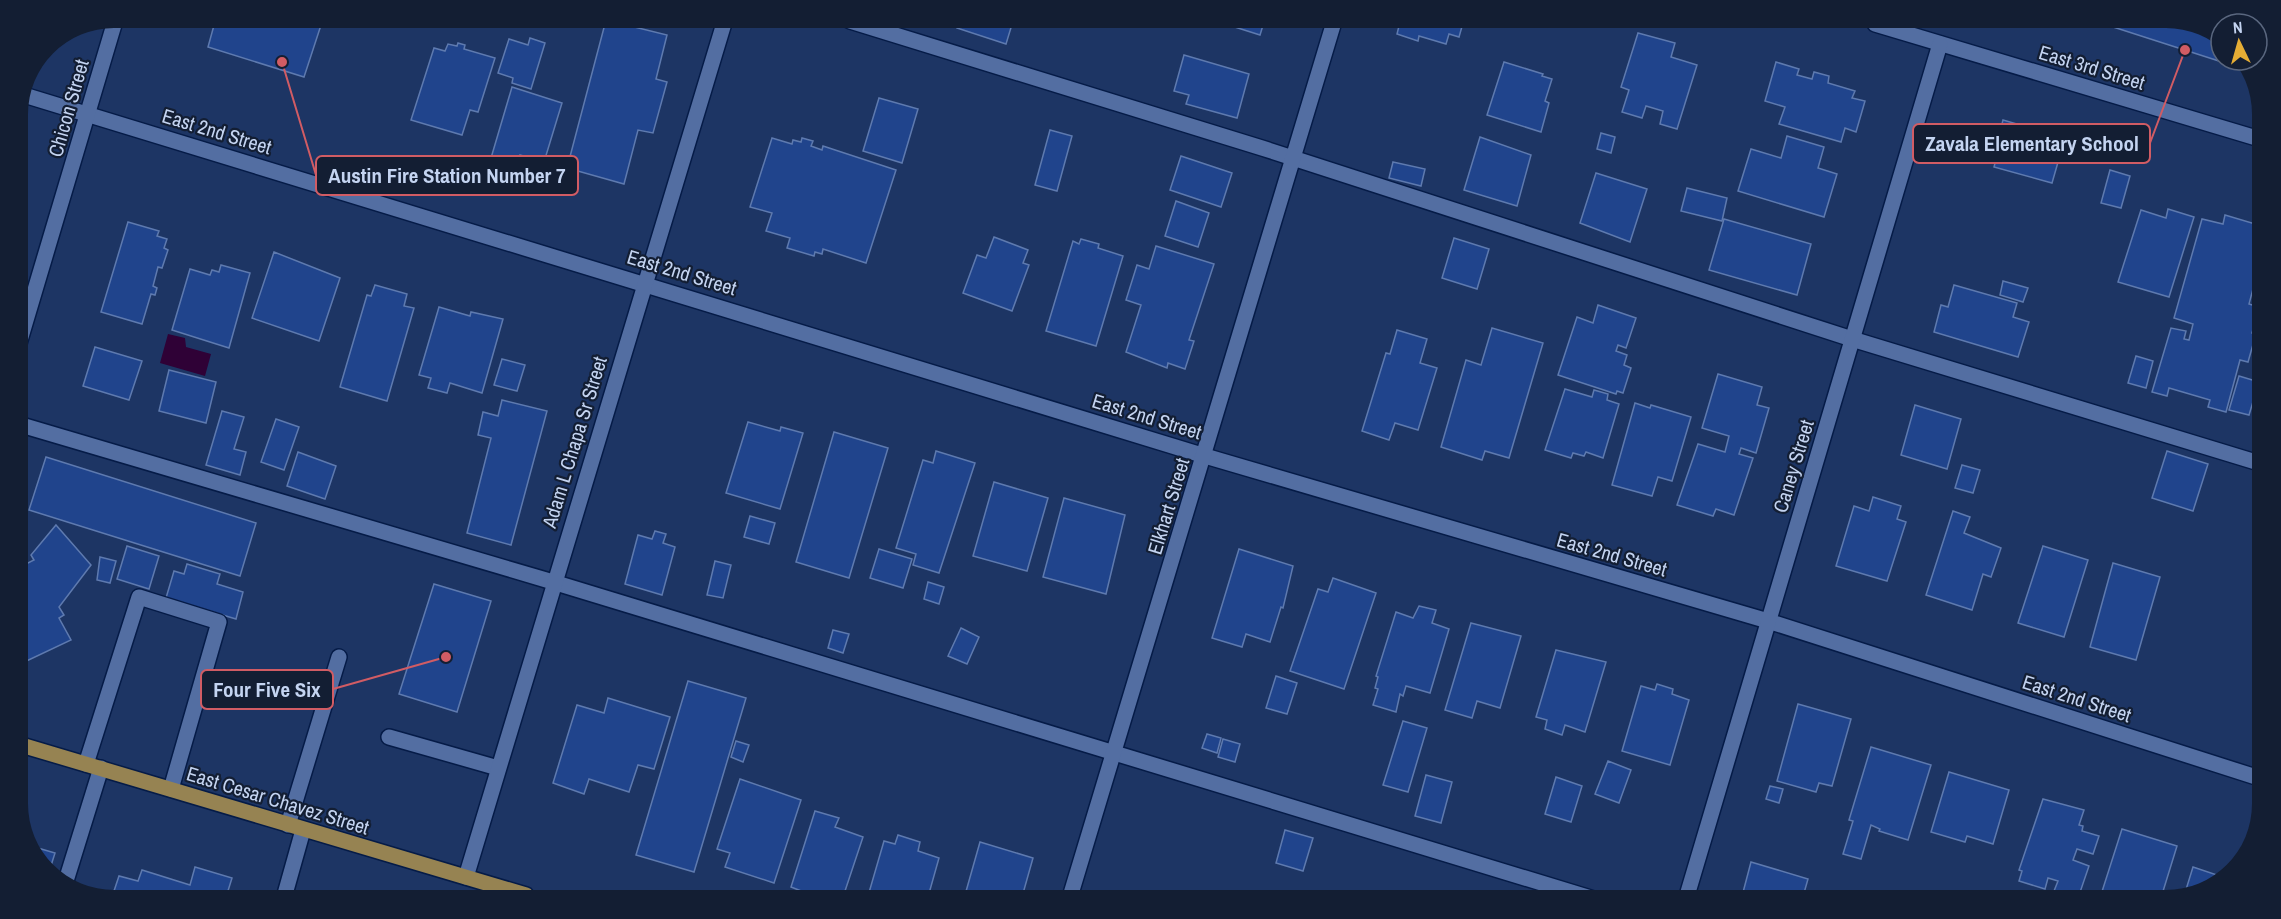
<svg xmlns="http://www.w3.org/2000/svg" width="2281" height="919" viewBox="0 0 2281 919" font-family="'Archivo Narrow',sans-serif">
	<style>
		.water { fill: #2f0136 }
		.building { fill: #20448c; stroke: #5e7aaf; stroke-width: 1.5 }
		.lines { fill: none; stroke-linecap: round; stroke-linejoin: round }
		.minor-casing { stroke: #051b47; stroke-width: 18 }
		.major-casing { stroke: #051b47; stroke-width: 18 }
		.minor { stroke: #536ea2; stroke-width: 15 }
		.major { stroke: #968352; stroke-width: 15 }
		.labels { text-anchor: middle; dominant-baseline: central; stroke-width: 4.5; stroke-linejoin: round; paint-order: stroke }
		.street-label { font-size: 20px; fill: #c4d4f1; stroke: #131e33 }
		.leader { fill: none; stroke: #d15c64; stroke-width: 2 }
		.callout-dot { fill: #d15c64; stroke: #131e33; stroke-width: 2 }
		.callout { fill: #131e33; stroke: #d15c64; stroke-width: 2 }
		.callout-label { font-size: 21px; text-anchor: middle; font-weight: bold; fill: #c4d4f1 }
	</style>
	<rect width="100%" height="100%" fill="#1d3564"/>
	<polygon class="water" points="168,334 185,338 186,347 211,354 205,376 160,363"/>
	<g class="building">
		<polygon points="216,18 323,19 304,77 208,47"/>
		<polygon points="606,20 667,35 656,79 667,82 653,133 638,130 624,184 567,168"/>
		<polygon points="959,21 1013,21 1006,44 957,28"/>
		<polygon points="1219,22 1264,22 1260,35"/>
		<polygon points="1400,22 1463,23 1459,37 1449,34 1446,44 1419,36 1418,41 1397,34"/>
		<polygon points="2107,25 2203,25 2221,40 2221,60 2246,60 2250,71"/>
		<polygon points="1638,33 1675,43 1671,57 1697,65 1677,129 1660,124 1663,111 1646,106 1642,118 1622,112 1629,90 1621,87"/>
		<polygon points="530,38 545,43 531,89 512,83 513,78 498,73 509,39 528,45"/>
		<polygon points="458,43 465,45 464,49 495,58 478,112 470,110 462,135 411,120 434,48 445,51 448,44 457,46"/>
		<polygon points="1184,55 1249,74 1237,118 1186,104 1189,95 1174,91"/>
		<polygon points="1504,62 1543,74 1542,76 1552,79 1545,101 1549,103 1541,132 1487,115"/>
		<polygon points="1776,62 1799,69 1797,75 1812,79 1814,72 1829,76 1828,83 1855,91 1852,98 1865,101 1856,132 1845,128 1841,142 1779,124 1785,107 1765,101"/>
		<polygon points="512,87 562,103 544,162 520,155 517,166 491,158"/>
		<polygon points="879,98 918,109 902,163 863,151"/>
		<polygon points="2003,120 2065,138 2052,183 1994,167 1998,152 1987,149 1993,130 2000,132"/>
		<polygon points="1050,130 1072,136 1057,191 1035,185"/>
		<polygon points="1601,133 1615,137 1611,153 1597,149"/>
		<polygon points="1787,136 1824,147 1818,168 1837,174 1824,217 1738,191 1751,149 1781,158"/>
		<polygon points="1480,137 1531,155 1517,206 1464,190"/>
		<polygon points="772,138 792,144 793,140 801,142 802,138 813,141 811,146 822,150 823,146 896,170 866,263 823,249 822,254 815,252 814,256 787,248 790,238 766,231 772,213 750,207"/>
		<polygon points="1181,156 1232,173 1221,207 1170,190"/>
		<polygon points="1393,162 1425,169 1421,186 1389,178"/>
		<polygon points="2110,170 2130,176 2121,208 2101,203"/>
		<polygon points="1596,173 1647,189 1630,242 1580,223"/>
		<polygon points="1687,188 1727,198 1722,221 1681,211"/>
		<polygon points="1176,201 1209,213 1198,247 1165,236"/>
		<polygon points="2168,209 2194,217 2169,297 2118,282 2141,210 2166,218"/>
		<polygon points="2225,215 2262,226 2261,259 2249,304 2259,307 2252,333 2256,334 2248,362 2240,360 2226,412 2208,407 2210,400 2169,388 2167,396 2152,392 2171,328 2186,331 2184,339 2189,340 2193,324 2174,318 2202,219 2223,224"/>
		<polygon points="1724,219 1811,244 1797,295 1709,270"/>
		<polygon points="128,222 159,231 157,236 167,239 164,248 168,250 162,268 158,267 153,286 157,288 155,295 151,294 142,324 101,312"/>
		<polygon points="994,237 1028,250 1023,263 1029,265 1012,311 963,293 977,255 986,258"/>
		<polygon points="1454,238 1489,249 1477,289 1442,278"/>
		<polygon points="1081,239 1099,244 1098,248 1123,256 1096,346 1046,331 1073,241 1079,244"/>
		<polygon points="1156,246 1214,264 1189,340 1194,341 1185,369 1168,363 1167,368 1126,352 1141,305 1126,300 1137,265 1149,269"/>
		<polygon points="274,252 340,278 319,341 252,318"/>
		<polygon points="221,265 250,273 229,348 172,330 190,269 210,275 212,270 219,272"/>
		<polygon points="2003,281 2028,288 2023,302 2000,295"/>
		<polygon points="375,285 407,294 404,306 414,308 387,401 340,387 367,295 371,296"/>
		<polygon points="1954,285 2017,303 2013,317 2029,322 2018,357 1934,332 1941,305 1948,307"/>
		<polygon points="1598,305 1636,318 1626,348 1618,345 1616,351 1627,355 1624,365 1631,368 1623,393 1617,391 1616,394 1558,375 1577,317 1593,323"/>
		<polygon points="439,307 470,316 471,312 503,319 482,393 450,383 447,393 428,388 431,378 419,375"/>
		<polygon points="1492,328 1543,343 1509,458 1485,451 1482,460 1441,447 1466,360 1481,365"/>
		<polygon points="1397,330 1427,339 1420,363 1437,368 1418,430 1395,423 1389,440 1362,431 1386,353 1390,354"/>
		<polygon points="95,347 142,361 129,400 83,386"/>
		<polygon points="2136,356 2153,361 2146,388 2128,383"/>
		<polygon points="502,359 525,365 517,391 494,385"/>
		<polygon points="169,370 216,382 206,423 159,411"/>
		<polygon points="1718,374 1762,387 1757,405 1769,408 1756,453 1741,448 1739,454 1753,458 1734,515 1716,509 1713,516 1677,505 1698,444 1725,452 1729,436 1702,428"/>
		<polygon points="2239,376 2259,382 2249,415 2229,410"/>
		<polygon points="1565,389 1592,397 1594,390 1608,394 1607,400 1619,404 1603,458 1586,452 1584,456 1573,453 1571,458 1545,450"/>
		<polygon points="502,400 547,411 511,545 467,533 491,438 478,435 483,412 498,416"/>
		<polygon points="1635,403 1650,408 1651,405 1691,417 1672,481 1658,477 1652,496 1612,485"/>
		<polygon points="1915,405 1961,419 1947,469 1901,455"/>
		<polygon points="222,411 244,417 234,449 246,452 240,475 206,465"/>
		<polygon points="276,419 299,427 284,470 261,462"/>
		<polygon points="748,422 780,431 781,427 803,433 780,509 726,493"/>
		<polygon points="834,432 888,448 849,578 796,562"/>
		<polygon points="936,451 975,463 939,573 913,565 916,554 896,548 923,460 933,463"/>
		<polygon points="2167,451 2208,464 2193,511 2152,498"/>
		<polygon points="298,452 336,466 325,499 287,486"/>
		<polygon points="46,457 256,523 240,576 29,510"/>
		<polygon points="1962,465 1980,470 1973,493 1955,488"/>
		<polygon points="994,482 1048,498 1027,571 973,556"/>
		<polygon points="1873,497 1901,506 1897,519 1906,522 1887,581 1836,566 1854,506 1869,511"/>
		<polygon points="1064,498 1125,515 1106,594 1043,577"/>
		<polygon points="1953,511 1970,517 1964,533 2001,548 1991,577 1983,574 1972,610 1926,595"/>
		<polygon points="750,516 775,523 769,544 744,537"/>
		<polygon points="56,525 91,565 59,607 64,615 59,618 71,640 18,665 18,568 34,560 31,555"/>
		<polygon points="655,531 666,534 663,543 675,547 662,595 625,584 638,535 652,539"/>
		<polygon points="127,546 159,556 149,589 117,579"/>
		<polygon points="2043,546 2088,560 2064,637 2018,623"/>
		<polygon points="879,549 912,559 903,588 870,578"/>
		<polygon points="1239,549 1293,566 1283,608 1281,607 1270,642 1246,634 1242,647 1212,638"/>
		<polygon points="100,557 116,561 110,583 97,580"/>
		<polygon points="715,561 731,565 723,598 707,595"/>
		<polygon points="2113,563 2160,577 2136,660 2090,647"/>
		<polygon points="187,564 220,574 217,584 243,592 236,619 166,598 174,571 184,574"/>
		<polygon points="1333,578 1376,593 1344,689 1290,671 1318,589 1328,592"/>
		<polygon points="928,582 944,587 939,604 924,599"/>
		<polygon points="434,584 491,601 457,712 399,694"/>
		<polygon points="1419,606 1436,610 1432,623 1449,629 1430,693 1406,686 1403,696 1400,694 1396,712 1373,705 1378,689 1375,688 1378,677 1376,676 1396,612 1413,618"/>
		<polygon points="1471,623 1521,636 1500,708 1477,701 1472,718 1445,710"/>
		<polygon points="961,628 979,637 967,664 948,656"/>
		<polygon points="833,630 849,634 843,653 828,648"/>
		<polygon points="1556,650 1606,662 1585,732 1565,725 1562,735 1545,729 1547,720 1536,717"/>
		<polygon points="1276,676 1297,683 1287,714 1266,708"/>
		<polygon points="688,681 746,698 694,872 636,855"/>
		<polygon points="1657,684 1673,689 1672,694 1689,700 1670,765 1622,751 1641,686 1655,690"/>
		<polygon points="608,698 670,717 654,769 638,765 629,792 589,779 584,794 553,783 577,705 604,713"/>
		<polygon points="1798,704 1851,719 1832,786 1819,783 1816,792 1777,781"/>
		<polygon points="1403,721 1427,728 1408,792 1383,785"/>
		<polygon points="1207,734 1221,738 1217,753 1202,748"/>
		<polygon points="1223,739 1240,744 1235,762 1218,757"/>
		<polygon points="736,741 749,745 743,762 731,757"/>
		<polygon points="1871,747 1931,765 1908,840 1879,831 1880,829 1871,825 1861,859 1843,854 1853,821 1849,820"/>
		<polygon points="1608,761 1631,770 1619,803 1595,794"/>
		<polygon points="1949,772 2009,790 1993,844 1967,836 1965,842 1931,832"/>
		<polygon points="1426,775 1452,782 1441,823 1415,816"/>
		<polygon points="1556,777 1582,786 1571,822 1545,814"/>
		<polygon points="740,779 801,800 774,883 725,867 730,853 717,849"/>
		<polygon points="1770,786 1783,789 1779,803 1766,799"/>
		<polygon points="2043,799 2084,810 2079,825 2083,826 2082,831 2099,836 2093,854 2077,849 2073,860 2089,866 2077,901 2037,901 2040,892 2052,896 2058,881 2048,878 2045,889 2019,881 2022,871 2019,870"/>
		<polygon points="815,811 839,818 835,827 863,837 845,891 850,892 848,896 814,896 791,887"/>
		<polygon points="2122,829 2177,846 2160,901 2094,901 2099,901"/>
		<polygon points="1285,830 1313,838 1303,871 1276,863"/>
		<polygon points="898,835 920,842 918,851 939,858 928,897 868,896 884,841 895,844"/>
		<polygon points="980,842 1033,858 1022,897 950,897 952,891 965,895"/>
		<polygon points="31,846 55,853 49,872 38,863"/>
		<polygon points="1751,862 1808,879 1802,900 1741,900"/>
		<polygon points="195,867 232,878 227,894 113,894 119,876 138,881 142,870 190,885"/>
		<polygon points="2193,867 2226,878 2220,885 2184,896"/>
	</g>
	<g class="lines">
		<defs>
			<g id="minor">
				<polyline points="850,21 1262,148 1852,339 2259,463"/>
				<polyline points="1875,24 2263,140"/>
				<polyline points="24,95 1205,456 1768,621 2256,777"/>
				<polyline points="18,347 116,18"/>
				<polyline points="18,424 553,582 1594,899"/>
				<polyline points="389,737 498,768"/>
				<polyline points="86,764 139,597 219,622 171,789"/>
				<polyline points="288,825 339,657"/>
				<polyline points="466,877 725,20"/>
				<polyline points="65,884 101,768"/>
				<polyline points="285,894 303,830"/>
				<polyline points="1070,897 1334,22"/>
				<polyline points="1686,899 1940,44"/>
			</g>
			<polyline id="major" points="18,744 526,895"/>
		</defs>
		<use href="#minor" class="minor-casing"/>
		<use href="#major" class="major-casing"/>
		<use href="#minor" class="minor"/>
		<use href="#major" class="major"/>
	</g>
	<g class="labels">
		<g class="street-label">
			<text transform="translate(2092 67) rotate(17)">East 3rd Street</text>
			<text transform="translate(68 108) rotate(-74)">Chicon Street</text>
			<text transform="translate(217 131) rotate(17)">East 2nd Street</text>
			<text transform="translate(682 272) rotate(17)">East 2nd Street</text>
			<text transform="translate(1147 416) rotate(17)">East 2nd Street</text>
			<text transform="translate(574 442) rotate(-73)">Adam L Chapa Sr Street</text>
			<text transform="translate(1793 466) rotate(-73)">Caney Street</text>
			<text transform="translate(1168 506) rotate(-73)">Elkhart Street</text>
			<text transform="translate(1612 554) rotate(16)">East 2nd Street</text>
			<text transform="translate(2077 698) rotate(18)">East 2nd Street</text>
			<text transform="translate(278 800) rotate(17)">East Cesar Chavez Street</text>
		</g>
	</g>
	<path d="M0 0H2281V919H0ZM114 28H2166A86 86 0 0 1 2252 114V804A86 86 0 0 1 2166 890H114A86 86 0 0 1 28 804V114A86 86 0 0 1 114 28Z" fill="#131e33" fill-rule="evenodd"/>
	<path class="leader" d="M2185 50L2150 143M282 62L316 175M446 657L333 689"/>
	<g class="callout-dot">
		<circle cx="2185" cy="50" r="6"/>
		<circle cx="282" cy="62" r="6"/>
		<circle cx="446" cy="657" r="6"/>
	</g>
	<g class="callout">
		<rect x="1913" y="124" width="237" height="39" rx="6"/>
		<rect x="316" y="156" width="262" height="39" rx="6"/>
		<rect x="201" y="670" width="132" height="39" rx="6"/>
	</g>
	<g class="callout-label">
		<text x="2032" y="151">Zavala Elementary School</text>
		<text x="447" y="183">Austin Fire Station Number 7</text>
		<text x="267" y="697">Four Five Six</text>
	</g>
	<g transform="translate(2239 42) rotate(355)"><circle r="28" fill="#131e33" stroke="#5a677f" stroke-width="1.5"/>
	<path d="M0-4.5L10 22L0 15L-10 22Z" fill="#e5ad35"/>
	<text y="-9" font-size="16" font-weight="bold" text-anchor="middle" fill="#c4d4f1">N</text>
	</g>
</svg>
